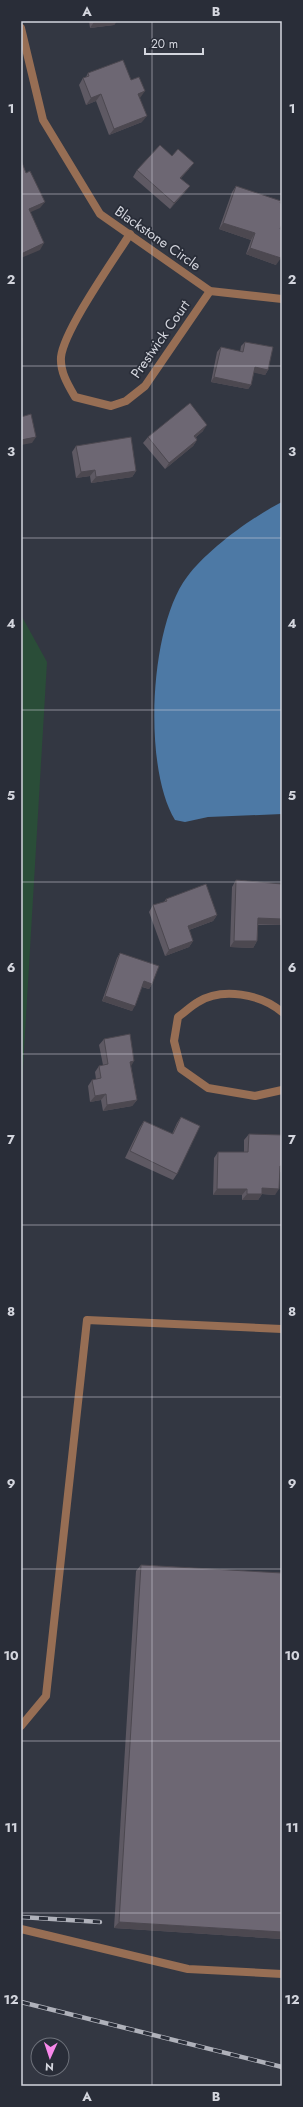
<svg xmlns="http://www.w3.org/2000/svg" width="303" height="2107" viewBox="0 0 303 2107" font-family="Jost,sans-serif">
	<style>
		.green { fill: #2a4d38 }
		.water { fill: #4d79a5 }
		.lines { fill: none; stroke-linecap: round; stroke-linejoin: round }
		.service { stroke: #976e54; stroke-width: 8 }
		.minor { stroke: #976e54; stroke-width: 8 }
		.rail-casing { stroke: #afb1ba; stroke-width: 4.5 }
		.rail { stroke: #292d38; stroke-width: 3; stroke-dasharray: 9; stroke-linecap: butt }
		.wall { fill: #5e5963 }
		.shaded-wall { fill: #4c4850 }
		.building { fill: #6d6773; stroke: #4c4850 }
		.grid { fill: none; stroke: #d4d6de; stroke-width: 1; stroke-opacity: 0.55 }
		.labels { text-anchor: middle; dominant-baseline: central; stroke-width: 3.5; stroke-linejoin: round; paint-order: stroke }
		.street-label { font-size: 14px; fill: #d4d6de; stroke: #292d38 }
		.neatline { fill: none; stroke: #d4d6de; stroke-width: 1.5 }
		.grid-label { font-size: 13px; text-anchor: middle; font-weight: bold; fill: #d4d6de }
	</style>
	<rect width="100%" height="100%" fill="#333742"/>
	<polygon class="green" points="21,615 47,662 21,1101"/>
	<path class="water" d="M282,502v312l-74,3 -23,5 -10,-2c-32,-52 -26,-193 12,-243 20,-27 65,-60 95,-75z"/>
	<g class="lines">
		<g class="service">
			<polyline points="21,1726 46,1696 87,1320 282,1329"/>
			<polyline points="21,1929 188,1969 282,1974"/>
		</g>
		<g class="minor">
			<polyline points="21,28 43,120 100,214 210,291 282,299"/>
			<path d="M130,234c-17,27 -66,96 -69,123 -1,15 7,28 14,40l36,9 15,-5 19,-15 65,-95"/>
			<path d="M282,1012c-21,-18 -60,-25 -84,-10 -7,4 -13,10 -20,15l-4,24 7,28 27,19 47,8 27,-6"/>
		</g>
		<defs>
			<g id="rail">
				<polyline points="21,1917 100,1922"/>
				<polyline points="21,2002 282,2067"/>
			</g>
		</defs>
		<use href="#rail" class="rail-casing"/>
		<use href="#rail" class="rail"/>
	</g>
	<g class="wall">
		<polygon points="89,21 117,21 114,25 90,28"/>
		<polygon points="88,73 131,80 140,98 142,122 109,135 96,101 86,105 79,85 83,78 86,77"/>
		<polygon points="172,156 189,169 181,178 185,192 170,209 133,177 137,170"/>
		<polygon points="236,186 280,203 280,229 276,265 246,254 251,240 219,229 232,192"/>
		<polygon points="245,342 268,370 265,375 254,372 251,385 248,389 211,382 217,352 221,347 240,352 241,346"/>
		<polygon points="203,431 196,437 197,440 193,446 165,469 143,443 148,437"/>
		<polygon points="76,446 136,471 132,477 91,483 90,476 76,478 72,452"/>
		<polygon points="236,880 282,884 282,925 258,925 257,941 253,948 230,947 232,887"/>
		<polygon points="166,899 217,915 213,921 189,930 193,941 189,947 165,956 149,912 153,905 164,902"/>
		<polygon points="120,953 152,984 149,989 142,987 132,1011 102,1001 117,958"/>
		<polygon points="104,1039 131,1066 137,1100 132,1106 103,1111 101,1100 90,1102 88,1086 92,1080 96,1079 95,1072 99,1066 103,1065 99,1045"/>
		<polygon points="181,1117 177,1174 173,1180 125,1158 140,1127 144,1121 172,1134 177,1123"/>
		<polygon points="249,1134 280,1172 275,1195 262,1194 258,1200 242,1200 242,1195 213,1195 214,1158 218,1152 244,1152 244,1140"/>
		<polygon points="141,1565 282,1573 282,1939 114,1928 136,1571"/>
	</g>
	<g class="shaded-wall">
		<polygon points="100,21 117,21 114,25 90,28 94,22"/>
		<polygon points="145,91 140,98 134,100 138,94"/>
		<polygon points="101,94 96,101 86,105 91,98"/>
		<polygon points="147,116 142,122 109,135 114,129"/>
		<polygon points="194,163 189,169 176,184 180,178"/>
		<polygon points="190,186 185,192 170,209 174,203"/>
		<polygon points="45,202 40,208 24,215 29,209"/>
		<polygon points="223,223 255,233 251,240 219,229"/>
		<polygon points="44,243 40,250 21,258 21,254"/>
		<polygon points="250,248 281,258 276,265 246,254"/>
		<polygon points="255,367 268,370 265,375 251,372"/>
		<polygon points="214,377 251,385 248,389 211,382"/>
		<polygon points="207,425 203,431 190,442 194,436"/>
		<polygon points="36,437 32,443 21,445 21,440"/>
		<polygon points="197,440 193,446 165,469 169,463"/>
		<polygon points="95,470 90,476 76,478 81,472"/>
		<polygon points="136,471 132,477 91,483 96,477"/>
		<polygon points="217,915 213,921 183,932 188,926"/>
		<polygon points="258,918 282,919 282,925 254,924"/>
		<polygon points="193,941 189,947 165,956 169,950"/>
		<polygon points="234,941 257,941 253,948 230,947"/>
		<polygon points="144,981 152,984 149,989 140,986"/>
		<polygon points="105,996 135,1006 132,1011 102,1001"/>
		<polygon points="134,1061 130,1068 130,1062"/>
		<polygon points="106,1094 101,1100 90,1102 95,1096"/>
		<polygon points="137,1100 132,1106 103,1111 107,1105"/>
		<polygon points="280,1166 282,1166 282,1172 276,1172"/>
		<polygon points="262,1188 279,1189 275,1195 262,1194 258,1200 242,1200 247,1194"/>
		<polygon points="217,1189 247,1189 242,1195 213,1195"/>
		<polygon points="119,1922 282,1932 282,1939 114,1928"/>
	</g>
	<g class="building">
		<polygon points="123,60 131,80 139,77 145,91 138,94 147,116 114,129 101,94 91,98 83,78 89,76 88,73"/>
		<polygon points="160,145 172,156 178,149 194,163 180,178 190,186 174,203 137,170"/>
		<polygon points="21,160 26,173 30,171 45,202 29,209 44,243 21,254"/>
		<polygon points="236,186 281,201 280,203 282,203 282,224 280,229 282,230 282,254 281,258 250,248 255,233 223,223"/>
		<polygon points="21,338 22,338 21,357"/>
		<polygon points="245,342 273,347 268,370 255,367 251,385 214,377 221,347 243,352"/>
		<polygon points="190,403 207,425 194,436 197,440 169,463 148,437"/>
		<polygon points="31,414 36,437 21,440 21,417"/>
		<polygon points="131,437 136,471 96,477 95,470 81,472 76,446"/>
		<polygon points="236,880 282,884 282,919 258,918 257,941 234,941"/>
		<polygon points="206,884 217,915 188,926 193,941 169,950 153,905 167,901 166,899"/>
		<polygon points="120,953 159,966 152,984 144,981 135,1006 105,996"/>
		<polygon points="130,1034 134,1061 130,1062 137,1100 107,1105 106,1094 95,1096 92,1080 101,1078 99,1066 108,1064 104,1039"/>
		<polygon points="181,1117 200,1126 177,1174 130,1151 144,1121 173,1134"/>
		<polygon points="249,1134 282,1135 282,1166 280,1166 279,1189 262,1188 262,1194 247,1194 247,1189 217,1189 218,1152 248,1152"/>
		<polygon points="141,1565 282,1573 282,1932 119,1922"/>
	</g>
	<path class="grid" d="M152,21v2065M21,194h261M21,366h261M21,538h261M21,710h261M21,882h261M21,1054h261M21,1225h261M21,1397h261M21,1569h261M21,1741h261M21,1913h261"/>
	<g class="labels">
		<g class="street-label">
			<text transform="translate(158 238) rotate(35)">Blackstone Circle</text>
			<text transform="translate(160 339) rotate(-55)">Prestwick Court</text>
		</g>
	</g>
	<rect width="303" height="2107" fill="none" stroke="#292d38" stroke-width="44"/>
	<g transform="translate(50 2057) rotate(183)"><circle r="19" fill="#292d38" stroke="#6d717a"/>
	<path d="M0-3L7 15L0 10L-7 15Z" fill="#f888ea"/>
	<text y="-6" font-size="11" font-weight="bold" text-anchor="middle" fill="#d4d6de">N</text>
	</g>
	<path d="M145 48v6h58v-6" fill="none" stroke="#d4d6de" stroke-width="2"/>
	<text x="151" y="48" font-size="12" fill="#d4d6de" stroke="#292d38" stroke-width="3" paint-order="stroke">20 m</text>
	<rect x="22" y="22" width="259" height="2063" class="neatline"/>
	<g class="grid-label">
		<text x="87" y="16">A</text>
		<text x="216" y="16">B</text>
		<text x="11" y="113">1</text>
		<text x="292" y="113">1</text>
		<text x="11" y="284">2</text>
		<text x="292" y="284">2</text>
		<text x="11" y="456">3</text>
		<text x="292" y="456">3</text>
		<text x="11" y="628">4</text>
		<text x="292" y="628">4</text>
		<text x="11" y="800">5</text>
		<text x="292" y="800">5</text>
		<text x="11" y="972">6</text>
		<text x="292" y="972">6</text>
		<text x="11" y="1144">7</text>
		<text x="292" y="1144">7</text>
		<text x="11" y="1316">8</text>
		<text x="292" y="1316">8</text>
		<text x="11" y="1488">9</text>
		<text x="292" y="1488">9</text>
		<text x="11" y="1660">10</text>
		<text x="292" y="1660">10</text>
		<text x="11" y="1832">11</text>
		<text x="292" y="1832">11</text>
		<text x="11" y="2004">12</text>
		<text x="292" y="2004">12</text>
		<text x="87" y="2101">A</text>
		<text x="216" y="2101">B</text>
	</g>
</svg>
